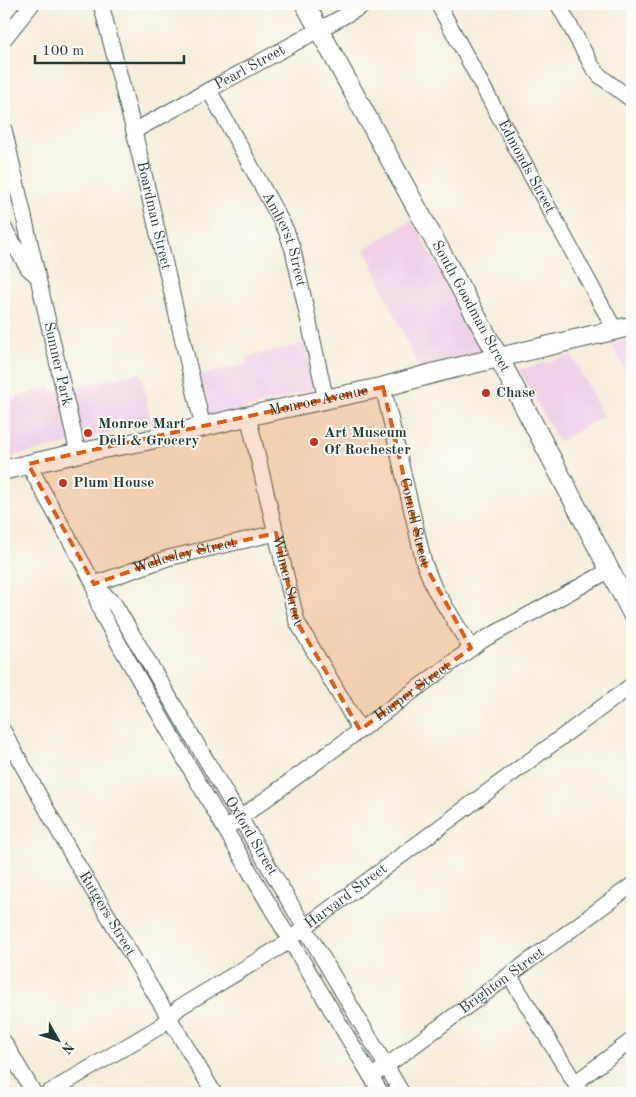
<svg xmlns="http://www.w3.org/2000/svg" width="636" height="1097" viewBox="0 0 636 1097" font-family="'Old Standard TT',serif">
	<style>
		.built { fill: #efd0e6 }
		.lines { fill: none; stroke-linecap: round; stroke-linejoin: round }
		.minor-casing { stroke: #3f574d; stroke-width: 17 }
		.major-casing { stroke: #3f574d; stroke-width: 21 }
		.minor { stroke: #fff; stroke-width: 15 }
		.major { stroke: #fff; stroke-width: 19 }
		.marked { fill: #e8590c; fill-opacity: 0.2; stroke: #e8590c; stroke-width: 4; stroke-dasharray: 10 6; stroke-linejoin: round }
		.poi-dot { fill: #c8321e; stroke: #fdfcf7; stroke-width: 2 }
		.labels { text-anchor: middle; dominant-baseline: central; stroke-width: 4; stroke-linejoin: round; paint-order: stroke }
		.street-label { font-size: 15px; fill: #1f3d34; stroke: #fdfcf7 }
		.poi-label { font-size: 15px; font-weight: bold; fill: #1f3d34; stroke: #fdfcf7; text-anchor: start }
	</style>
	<rect width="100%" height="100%" fill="#fdfcf7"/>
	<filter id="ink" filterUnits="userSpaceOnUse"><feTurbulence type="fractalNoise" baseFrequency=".02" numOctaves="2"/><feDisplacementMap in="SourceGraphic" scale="10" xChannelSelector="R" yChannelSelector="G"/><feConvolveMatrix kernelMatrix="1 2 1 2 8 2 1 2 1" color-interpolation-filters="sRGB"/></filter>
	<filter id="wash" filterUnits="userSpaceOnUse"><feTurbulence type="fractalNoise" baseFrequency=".0096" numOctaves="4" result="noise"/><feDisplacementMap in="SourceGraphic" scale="20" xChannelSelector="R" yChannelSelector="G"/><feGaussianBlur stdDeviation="1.12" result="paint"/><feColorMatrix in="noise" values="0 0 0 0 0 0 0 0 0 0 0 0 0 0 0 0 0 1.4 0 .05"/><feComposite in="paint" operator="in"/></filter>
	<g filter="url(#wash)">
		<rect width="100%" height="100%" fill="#f4edd9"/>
		<g class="built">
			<polygon points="412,220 485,351 419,368 365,249"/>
			<polygon points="632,340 632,383 611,344"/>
			<polygon points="307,343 315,389 209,419 198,376 247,364 246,357"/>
			<polygon points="572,355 603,416 559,442 519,370"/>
			<polygon points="141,372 151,424 6,458 4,454 4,401 51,387 53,392"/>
		</g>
	</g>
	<g filter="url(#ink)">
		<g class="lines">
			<defs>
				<g id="minor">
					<path id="s1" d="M101,4l33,127 69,296"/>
					<path id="s2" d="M438,4l177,326"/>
					<polyline points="558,4 592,66 600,76 632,100"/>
					<polyline points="4,39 32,4"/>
					<path id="s3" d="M209,90l77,140 7,20 33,150"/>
					<path id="s4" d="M4,129l74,324"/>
					<path id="s5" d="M134,131l232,-127"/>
					<polyline points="4,228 28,268 36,275"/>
					<path id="s6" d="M383,387l41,176 10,25 37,60"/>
					<path id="s7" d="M248,416l49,206 63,108"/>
					<path id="s8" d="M28,464l66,120 21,21 287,488"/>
					<path d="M94,584l3,16 5,14c91,161 184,321 279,479"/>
					<path id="s9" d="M94,584l74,-26 108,-25"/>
					<path id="s10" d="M4,732l69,125 141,236"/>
					<path id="s11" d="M232,824l251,-184 127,-70"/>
					<polyline points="509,975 581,1093"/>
					<polyline points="4,1042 34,1093"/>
					<path id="s12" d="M378,1072l254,-187"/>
					<polyline points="575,1083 632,1040"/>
					<path id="s13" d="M48,1093l111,-66 21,-20 105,-63 24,-20 323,-239"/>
				</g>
				<g id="major">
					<path id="s14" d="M305,4l194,354 133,255"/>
					<path id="s15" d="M4,470l74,-17 66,-12 104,-25 135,-29 55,-15 194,-46"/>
				</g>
			</defs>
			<use href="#minor" class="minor-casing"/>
			<use href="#major" class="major-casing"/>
			<use href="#minor" class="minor"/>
			<use href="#major" class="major"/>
		</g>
	</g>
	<path class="marked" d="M383,387l41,176 47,85 -111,82 -63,-108 -21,-89 -108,25 -74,26 -66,-120z"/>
	<g class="poi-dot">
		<circle cx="486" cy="393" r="5"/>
		<circle cx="88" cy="433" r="5"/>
		<circle cx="314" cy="442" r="5"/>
		<circle cx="63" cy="483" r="5"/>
	</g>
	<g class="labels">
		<g class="street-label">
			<text stroke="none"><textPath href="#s5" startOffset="132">Pearl Street</textPath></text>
			<text stroke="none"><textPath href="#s2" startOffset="185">Edmonds Street</textPath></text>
			<text stroke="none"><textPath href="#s1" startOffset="218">Boardman Street</textPath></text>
			<text stroke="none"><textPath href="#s3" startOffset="168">Amherst Street</textPath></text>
			<text stroke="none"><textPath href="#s14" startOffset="345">South Goodman Street</textPath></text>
			<text stroke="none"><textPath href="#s4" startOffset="241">Sumner Park</textPath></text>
			<text stroke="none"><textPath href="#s15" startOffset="322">Monroe Avenue</textPath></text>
			<text stroke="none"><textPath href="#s6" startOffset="139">Cornell Street</textPath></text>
			<text stroke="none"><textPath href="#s9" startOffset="95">Wellesley Street</textPath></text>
			<text stroke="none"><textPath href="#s7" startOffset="169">Wilmer Street</textPath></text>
			<text stroke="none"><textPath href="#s11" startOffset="224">Harper Street</textPath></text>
			<text stroke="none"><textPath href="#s8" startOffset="435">Oxford Street</textPath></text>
			<text stroke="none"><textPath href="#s13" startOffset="358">Harvard Street</textPath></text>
			<text stroke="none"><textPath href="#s10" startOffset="209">Rutgers Street</textPath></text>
			<text stroke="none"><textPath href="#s12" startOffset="154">Brighton Street</textPath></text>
		</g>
		<g class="poi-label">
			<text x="496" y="393">Chase</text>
			<text x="98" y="424">Monroe Mart<tspan x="98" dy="17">Deli &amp; Grocery</tspan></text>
			<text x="324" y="433">Art Museum<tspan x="324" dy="17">Of Rochester</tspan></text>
			<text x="73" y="483">Plum House</text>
		</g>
	</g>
	<rect width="636" height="1097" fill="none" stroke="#fdfcf7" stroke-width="20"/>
	<g transform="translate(58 1040) rotate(129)" stroke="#fdfcf7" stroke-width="4" paint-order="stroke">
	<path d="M0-4L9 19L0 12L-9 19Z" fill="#1f3d34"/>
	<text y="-8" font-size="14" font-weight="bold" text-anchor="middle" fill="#1f3d34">N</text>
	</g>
	<path d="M35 55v8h149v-8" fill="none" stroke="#1f3d34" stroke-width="2.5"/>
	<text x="42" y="55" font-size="15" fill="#1f3d34" stroke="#fdfcf7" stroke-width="4" paint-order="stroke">100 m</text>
</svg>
